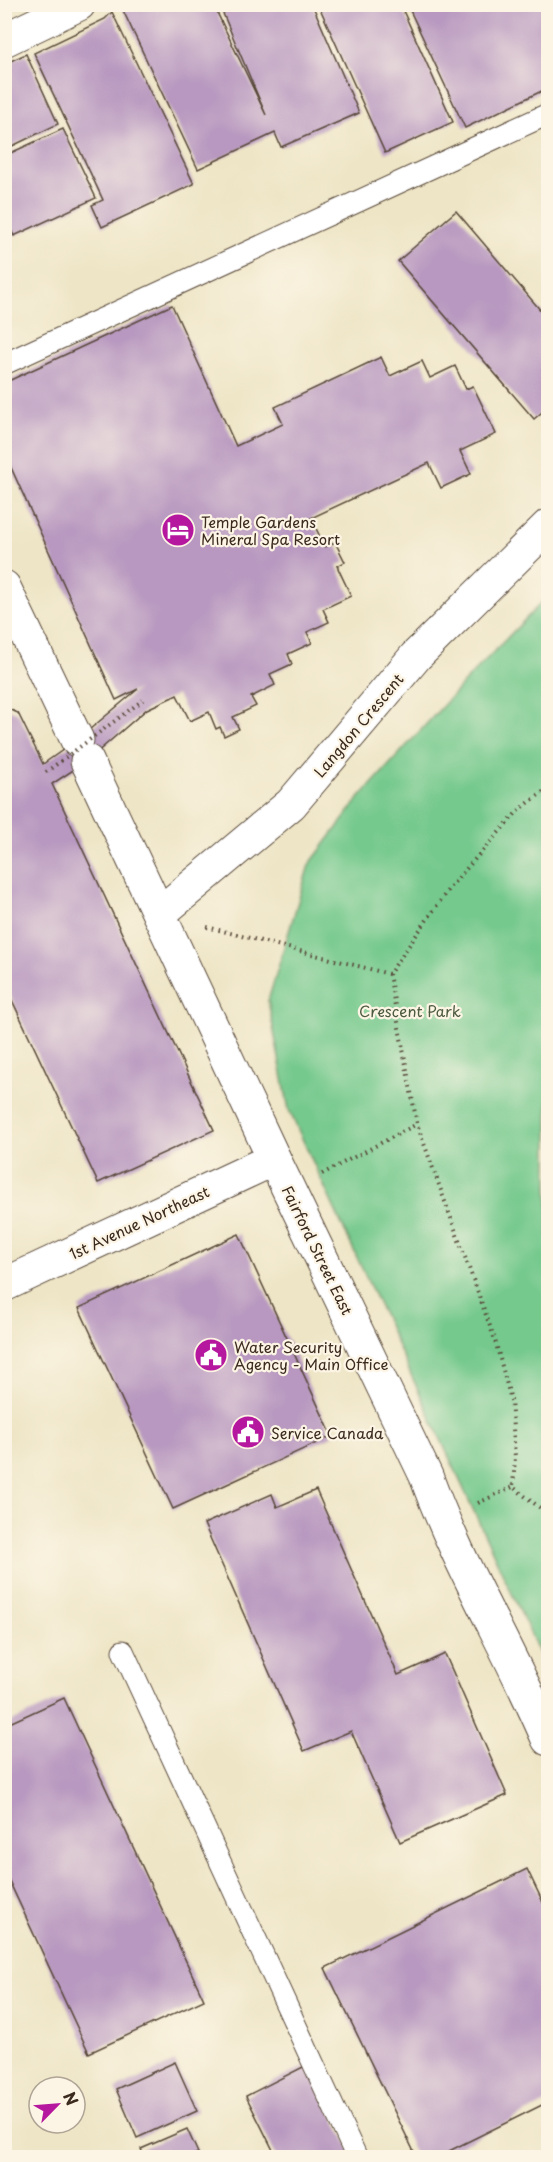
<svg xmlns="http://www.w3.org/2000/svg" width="553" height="2162" viewBox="0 0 553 2162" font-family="'Playpen Sans',sans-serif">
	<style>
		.green { fill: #75c98d; stroke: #587a56; stroke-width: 1.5 }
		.building { fill: #b898c0 }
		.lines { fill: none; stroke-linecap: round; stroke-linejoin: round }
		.lane-casing { stroke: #564637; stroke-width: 23 }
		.street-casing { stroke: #564637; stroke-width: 35 }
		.primary-casing { stroke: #564637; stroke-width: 35 }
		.path { stroke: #564637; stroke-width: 4; stroke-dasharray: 1.5 4.5; stroke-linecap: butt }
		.lane { stroke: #fff; stroke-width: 21 }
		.street { stroke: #fff; stroke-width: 33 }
		.primary { stroke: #fff; stroke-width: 33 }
		.path-bridge { stroke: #564637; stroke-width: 4; stroke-dasharray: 1.5 4.5; stroke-linecap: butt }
		.labels { text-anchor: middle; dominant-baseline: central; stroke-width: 4.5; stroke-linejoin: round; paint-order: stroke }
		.poi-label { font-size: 15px; fill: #3b2a1e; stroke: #fcf5e5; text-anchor: start }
		.street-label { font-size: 15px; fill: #3b2a1e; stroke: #fcf5e5 }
		.park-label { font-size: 15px; fill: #4c5a3f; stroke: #fcf5e5 }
	</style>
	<rect width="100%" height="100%" fill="#fcf5e5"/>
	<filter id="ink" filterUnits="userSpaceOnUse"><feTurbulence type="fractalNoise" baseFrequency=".0167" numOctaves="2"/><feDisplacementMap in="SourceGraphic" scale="12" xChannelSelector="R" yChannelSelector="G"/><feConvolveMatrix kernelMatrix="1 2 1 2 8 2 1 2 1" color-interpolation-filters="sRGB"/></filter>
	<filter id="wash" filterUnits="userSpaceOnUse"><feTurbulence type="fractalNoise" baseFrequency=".008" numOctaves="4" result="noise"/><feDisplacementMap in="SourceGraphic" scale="24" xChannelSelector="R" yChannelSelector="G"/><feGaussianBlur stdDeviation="1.35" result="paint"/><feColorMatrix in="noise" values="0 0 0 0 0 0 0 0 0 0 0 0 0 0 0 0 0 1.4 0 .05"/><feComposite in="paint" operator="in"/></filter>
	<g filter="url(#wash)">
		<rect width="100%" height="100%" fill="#eee5c6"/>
		<polygon class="green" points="548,596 548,1672 289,1110 268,1001 309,865 361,796 469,677"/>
		<g id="blocks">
			<g class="building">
				<polygon points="120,4 213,4 266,115 219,4 312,4 359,113 281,147 275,133 198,169"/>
				<polygon points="318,4 400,4 453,122 385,153"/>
				<polygon points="407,4 548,4 548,88 465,128"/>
				<polygon points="112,12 194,184 102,227 92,205 103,200 34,53 105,19"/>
				<polygon points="26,54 58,124 4,150 4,64"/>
				<polygon points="63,129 96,198 14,236 4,215 4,156"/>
				<polygon points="456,211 548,319 548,407 534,419 398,261"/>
				<polygon points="172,305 236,446 283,424 275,407 381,357 390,376 422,361 430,378 455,366 466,389 473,386 496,434 460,451 471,474 441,488 429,463 311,518 325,547 335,542 345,562 337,566 351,596 323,609 329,622 307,632 312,643 288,654 292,664 270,674 275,685 251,697 256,706 233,717 239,729 224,736 220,727 216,729 209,712 190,721 177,695 147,709 87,761 52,784 214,1130 98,1183 4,983 4,707 18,713 43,764 77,740 138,689 116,700 4,452 4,383"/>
				<polygon points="239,1234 332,1436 173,1509 79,1308"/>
				<polygon points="316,1490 398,1675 445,1654 507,1795 400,1842 351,1731 304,1751 204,1524 272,1494 277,1507"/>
				<polygon points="64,1698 204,2000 89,2053 5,1872 5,1725"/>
				<polygon points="527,1869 548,1913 548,2102 435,2158 417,2158 325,1968"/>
				<polygon points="175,2062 197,2111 137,2138 116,2089"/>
				<polygon points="307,2065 355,2158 277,2158 246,2096"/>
				<polygon points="187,2129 198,2153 186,2158 145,2158 141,2149"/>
			</g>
		</g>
	</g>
	<g filter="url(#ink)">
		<use href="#blocks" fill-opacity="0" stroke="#564637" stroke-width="1.5"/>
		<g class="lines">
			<defs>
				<g id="lane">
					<polyline points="4,364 548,114"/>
					<polyline points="123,1651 357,2158"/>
				</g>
				<g id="street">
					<polyline points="4,587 77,740"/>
					<path d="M87,761l187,398 152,317c33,91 84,174 122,263"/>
					<polyline points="159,914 291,804 416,656 548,526"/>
					<polyline points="4,1285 274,1159"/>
				</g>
				<polyline id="primary" points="4,40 79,4"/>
			</defs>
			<use href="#lane" class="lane-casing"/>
			<use href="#street" class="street-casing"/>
			<use href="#primary" class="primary-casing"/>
			<g class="path">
				<polyline points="548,788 518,811 450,887 389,974 417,1124 495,1340 511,1400 515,1457 513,1487 543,1510 548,1517"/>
				<polyline points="207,927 389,974"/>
				<polyline points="322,1174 417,1124"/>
				<polyline points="478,1503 513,1487"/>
			</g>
			<use href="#lane" class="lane"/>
			<use href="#street" class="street"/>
			<use href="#primary" class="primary"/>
			<polyline class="path-bridge" points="46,772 143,700"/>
		</g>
	</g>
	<defs>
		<symbol id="hotel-disc" viewBox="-11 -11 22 22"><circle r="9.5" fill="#b5179e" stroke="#fcf5e5"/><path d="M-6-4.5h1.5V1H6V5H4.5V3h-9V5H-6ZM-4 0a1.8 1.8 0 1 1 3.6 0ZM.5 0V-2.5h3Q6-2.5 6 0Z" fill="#fff"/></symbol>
		<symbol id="civic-disc" viewBox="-11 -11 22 22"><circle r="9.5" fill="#b5179e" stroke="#fcf5e5"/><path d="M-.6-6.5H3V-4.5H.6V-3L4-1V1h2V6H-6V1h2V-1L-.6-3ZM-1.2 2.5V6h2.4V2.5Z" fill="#fff"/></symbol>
	</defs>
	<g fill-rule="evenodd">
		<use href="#hotel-disc" x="159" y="511" width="38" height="38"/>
		<use href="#civic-disc" x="192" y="1336" width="38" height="38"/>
		<use href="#civic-disc" x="229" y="1413" width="38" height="38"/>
	</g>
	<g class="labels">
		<g class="poi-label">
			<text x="201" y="521">Temple Gardens<tspan x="201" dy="17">Mineral Spa Resort</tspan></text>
			<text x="234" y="1346">Water Security<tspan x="234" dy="17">Agency - Main Office</tspan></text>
			<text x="271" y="1432">Service Canada</text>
		</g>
		<g class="street-label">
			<text transform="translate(358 725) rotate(-50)">Langdon Crescent</text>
			<text transform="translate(139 1222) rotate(-25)">1st Avenue Northeast</text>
			<text transform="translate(318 1250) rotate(64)">Fairford Street East</text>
		</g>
		<g class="park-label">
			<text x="410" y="1010">Crescent Park</text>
		</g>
	</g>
	<rect width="553" height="2162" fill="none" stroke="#fcf5e5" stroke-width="24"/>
	<g transform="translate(57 2105) rotate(65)"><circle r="28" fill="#fcf5e5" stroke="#afa495" stroke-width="1.5"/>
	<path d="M0-4.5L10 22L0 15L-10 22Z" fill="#b5179e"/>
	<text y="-9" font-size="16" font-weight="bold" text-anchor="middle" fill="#3b2a1e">N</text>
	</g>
</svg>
